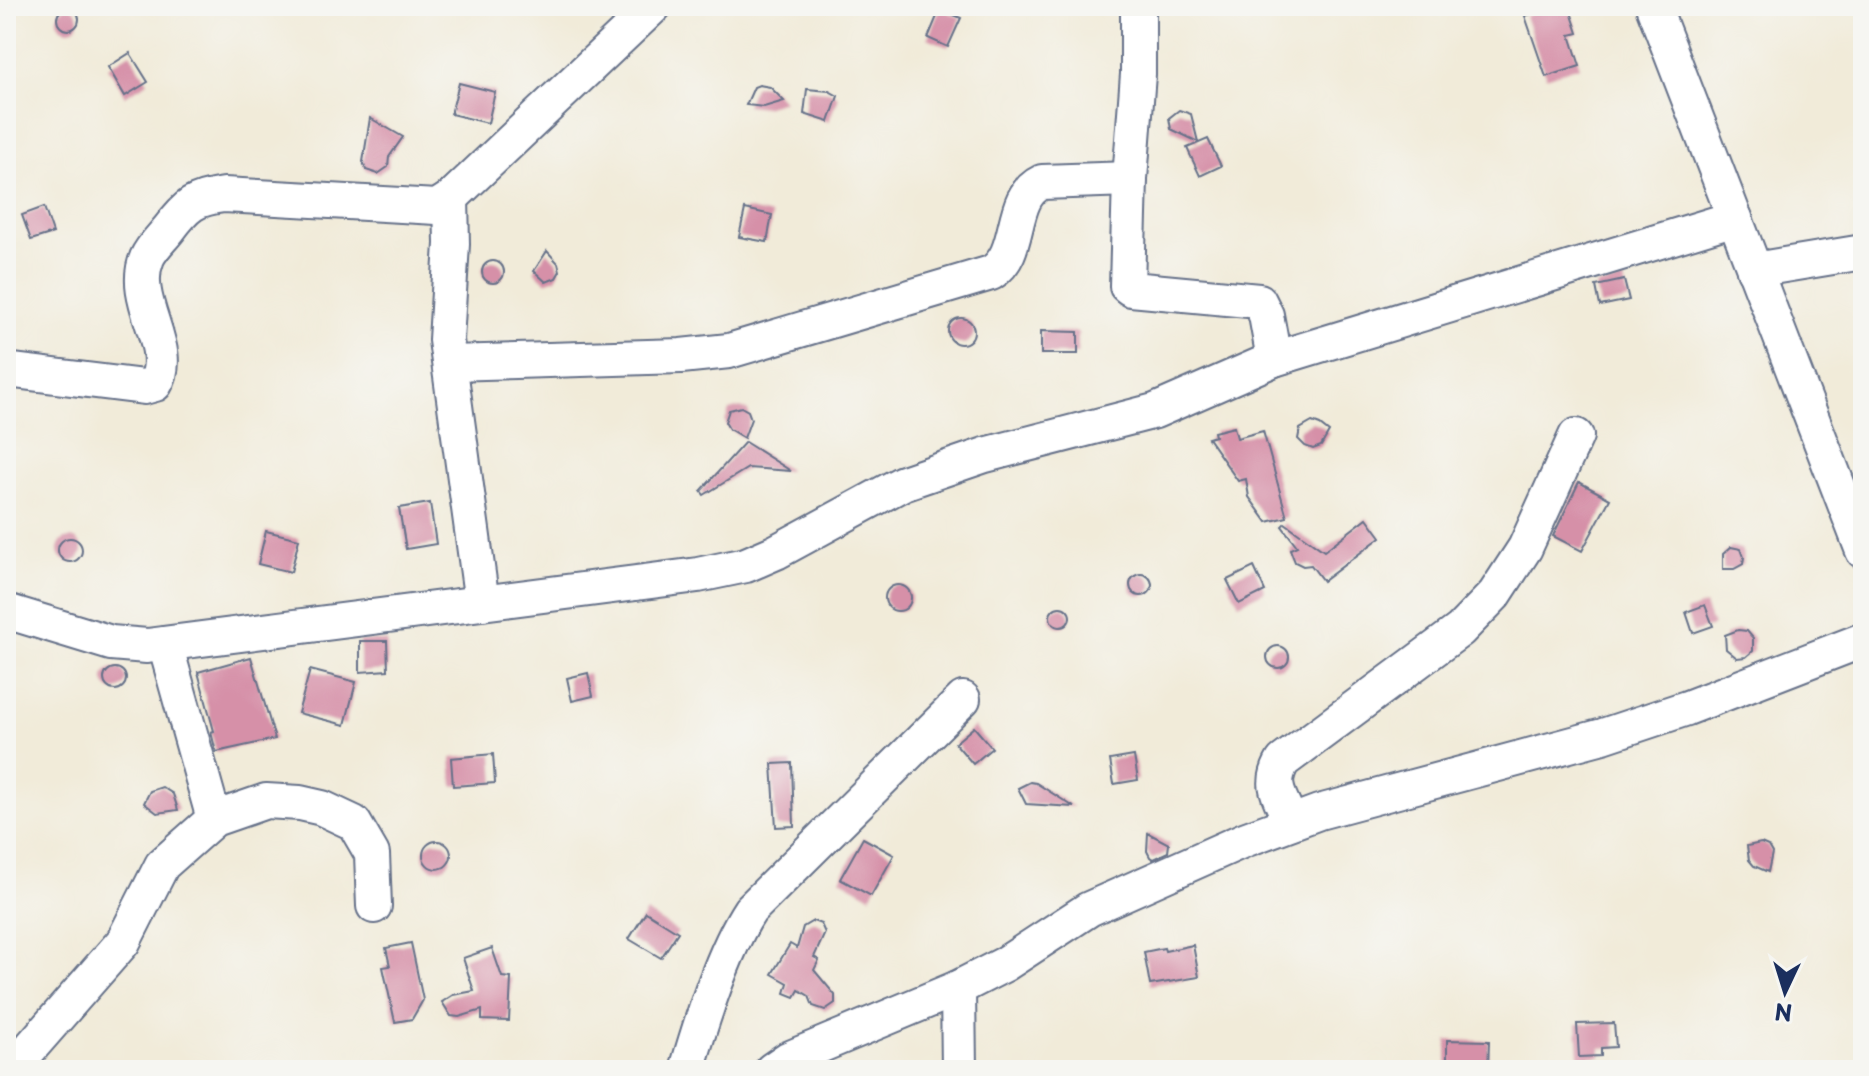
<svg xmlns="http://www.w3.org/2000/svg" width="1869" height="1076" viewBox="0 0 1869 1076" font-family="'Playpen Sans',sans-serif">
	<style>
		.building { fill: #d690a8 }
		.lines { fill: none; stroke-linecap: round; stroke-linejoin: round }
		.minor-casing { stroke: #667189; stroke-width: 38 }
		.minor { stroke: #fff; stroke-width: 34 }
	</style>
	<rect width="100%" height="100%" fill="#f6f6f2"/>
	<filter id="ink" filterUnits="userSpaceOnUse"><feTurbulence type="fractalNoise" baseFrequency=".0125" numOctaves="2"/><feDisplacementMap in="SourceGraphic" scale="16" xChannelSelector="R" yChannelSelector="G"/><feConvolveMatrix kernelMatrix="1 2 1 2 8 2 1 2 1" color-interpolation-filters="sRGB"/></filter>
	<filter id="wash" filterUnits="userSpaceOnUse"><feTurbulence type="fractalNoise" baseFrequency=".006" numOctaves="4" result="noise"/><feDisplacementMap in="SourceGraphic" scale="32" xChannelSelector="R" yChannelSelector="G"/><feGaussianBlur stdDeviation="1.8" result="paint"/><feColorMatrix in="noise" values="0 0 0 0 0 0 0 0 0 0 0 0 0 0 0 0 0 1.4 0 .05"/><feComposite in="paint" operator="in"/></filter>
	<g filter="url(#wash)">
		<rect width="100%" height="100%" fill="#f1ebd9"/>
		<g id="blocks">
			<g class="building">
				<polygon points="1555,6 1569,6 1578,33 1570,35 1580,66 1546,77 1525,16"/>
				<circle cx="68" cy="19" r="11"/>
				<polygon points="940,9 961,18 948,47 928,38"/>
				<polygon points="130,53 148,82 125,96 108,67"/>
				<polygon points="459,83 495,92 488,123 451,114"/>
				<polygon points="759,85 770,87 784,101 764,107 746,105 754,87"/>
				<polygon points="807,89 829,91 838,96 829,122 804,114"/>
				<polygon points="1179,110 1191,114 1198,142 1171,129 1169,118"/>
				<polygon points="370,118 403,137 389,157 388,167 378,174 366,170 363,162"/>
				<polygon points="1208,139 1221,166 1200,176 1187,148"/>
				<polygon points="44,207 53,233 31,240 22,215"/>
				<polygon points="745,209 772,215 767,242 739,237"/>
				<polygon points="547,251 558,263 560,271 556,278 546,282 534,271"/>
				<circle cx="493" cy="272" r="11"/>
				<polygon points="1624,280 1629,300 1600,306 1596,286"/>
				<circle cx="961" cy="331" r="13"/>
				<polygon points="1041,331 1078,332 1078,354 1041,354"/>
				<polygon points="741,407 748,411 751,419 744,438 729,429 725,422 729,410"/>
				<polygon points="1312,422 1320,425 1329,432 1321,446 1313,449 1305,446 1298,439 1300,429"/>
				<polygon points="1234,427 1237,438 1263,431 1287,517 1267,522 1249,497 1246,479 1238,481 1208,438 1215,436 1214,432"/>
				<polygon points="745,442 791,471 748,468 704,495 701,491"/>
				<polygon points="1579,482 1610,499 1582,551 1553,536"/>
				<polygon points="430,503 436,544 406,549 399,508"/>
				<polygon points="1367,518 1381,537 1323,581 1311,565 1303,566 1295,562 1290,549 1297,546 1282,526 1285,523 1324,551"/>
				<polygon points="266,531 299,539 291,572 258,564"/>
				<circle cx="70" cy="550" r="12"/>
				<polygon points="1731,547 1741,549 1744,557 1743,564 1734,569 1723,569 1723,554"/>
				<polygon points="1254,567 1265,591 1239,604 1227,580"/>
				<circle cx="1141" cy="585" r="11"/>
				<circle cx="898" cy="598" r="13"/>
				<polygon points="1705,605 1713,626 1693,633 1686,612"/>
				<circle cx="1060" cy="617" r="10"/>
				<polygon points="1738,630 1747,631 1753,638 1753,651 1746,657 1737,658 1726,649 1725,635"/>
				<polygon points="360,641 387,641 388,670 360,672"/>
				<circle cx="1278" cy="657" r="11"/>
				<polygon points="251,657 275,739 216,752 211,732 214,731 198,672"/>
				<circle cx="115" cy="679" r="11"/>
				<polygon points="310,670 356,682 345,725 298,713"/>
				<polygon points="588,673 593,696 572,701 567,678"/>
				<polygon points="974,727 992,748 973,764 955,743"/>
				<polygon points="493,754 495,783 453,786 451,758"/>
				<polygon points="1134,756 1138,780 1114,784 1110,760"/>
				<polygon points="792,763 794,826 776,827 772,764"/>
				<polygon points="1030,782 1036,783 1074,807 1026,804 1018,788"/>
				<polygon points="162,787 173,794 178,810 157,813 144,803 150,791"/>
				<polygon points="1148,833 1169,844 1168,852 1153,859 1150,857 1147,851"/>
				<polygon points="863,838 894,855 871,896 840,879"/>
				<circle cx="437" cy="855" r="14"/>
				<polygon points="1761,843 1768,846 1772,853 1768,872 1754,866 1749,860 1747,846"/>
				<polygon points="646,912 678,932 661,958 629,939"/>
				<polygon points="813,921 821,924 825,933 814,957 819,960 814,970 835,995 835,1003 825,1010 813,1006 809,996 799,990 795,997 785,993 788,983 772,974 790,944 797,948 803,927"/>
				<polygon points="411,943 423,1000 412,1019 395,1022 383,967 390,966 386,948"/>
				<polygon points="1193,945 1199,977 1150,985 1144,952 1164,948 1165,951"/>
				<polygon points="492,948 502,977 511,978 509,1021 482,1020 482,1010 459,1017 451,1016 442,1002 453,995 474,991 463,958"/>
				<polygon points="1614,1023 1616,1047 1601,1048 1601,1056 1579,1057 1577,1024"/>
				<polygon points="1447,1040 1489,1041 1488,1070 1447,1069"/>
			</g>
		</g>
	</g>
	<g filter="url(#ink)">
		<use href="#blocks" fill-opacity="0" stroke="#667189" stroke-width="2"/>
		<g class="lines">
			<defs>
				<g id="minor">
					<polyline points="1138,6 1138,74 1130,179 1127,286 1131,289 1259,301 1266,315 1274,359"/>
					<polyline points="1653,6 1863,551"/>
					<polyline points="451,198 452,244 446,340 482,603"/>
					<polyline points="1754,270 1863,252"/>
					<path d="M450,363l231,-7 48,-5 262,-78c33,-20 16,-75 51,-91l88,-3"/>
					<path d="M6,370l138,17 11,-3c22,-36 -26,-84 -8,-126 4,-10 15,-20 22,-29 18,-24 25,-30 55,-34l213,12 14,-9 203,-192"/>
					<polyline points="6,611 111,643 147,646 698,575 746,565 776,552 903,483 985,455 1155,411 1274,359 1735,218"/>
					<polyline points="165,644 214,819"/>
					<path d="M1291,822c-10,-24 -23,-36 -8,-61l177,-131 35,-36 30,-46 51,-112"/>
					<polyline points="958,988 959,1070"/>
					<polyline points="11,1070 123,942 162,865 214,819 266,801 300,803 322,808 354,823 372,854 374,906"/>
					<path d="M687,1070c14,-48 36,-119 63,-160l213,-211"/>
					<polyline points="772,1070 788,1059 958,988 1005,964 1089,909 1244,840 1319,812 1603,736 1687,708 1863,640"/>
				</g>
			</defs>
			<use href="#minor" class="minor-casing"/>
			<use href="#minor" class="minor"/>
		</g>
	</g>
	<rect width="1869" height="1076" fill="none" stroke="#f6f6f2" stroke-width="32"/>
	<g transform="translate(1785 992) rotate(184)" stroke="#f6f6f2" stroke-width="6" paint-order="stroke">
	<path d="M0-6L14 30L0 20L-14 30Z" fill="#1b2f5e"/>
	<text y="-12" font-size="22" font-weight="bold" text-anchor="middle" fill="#1b2f5e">N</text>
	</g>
</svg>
